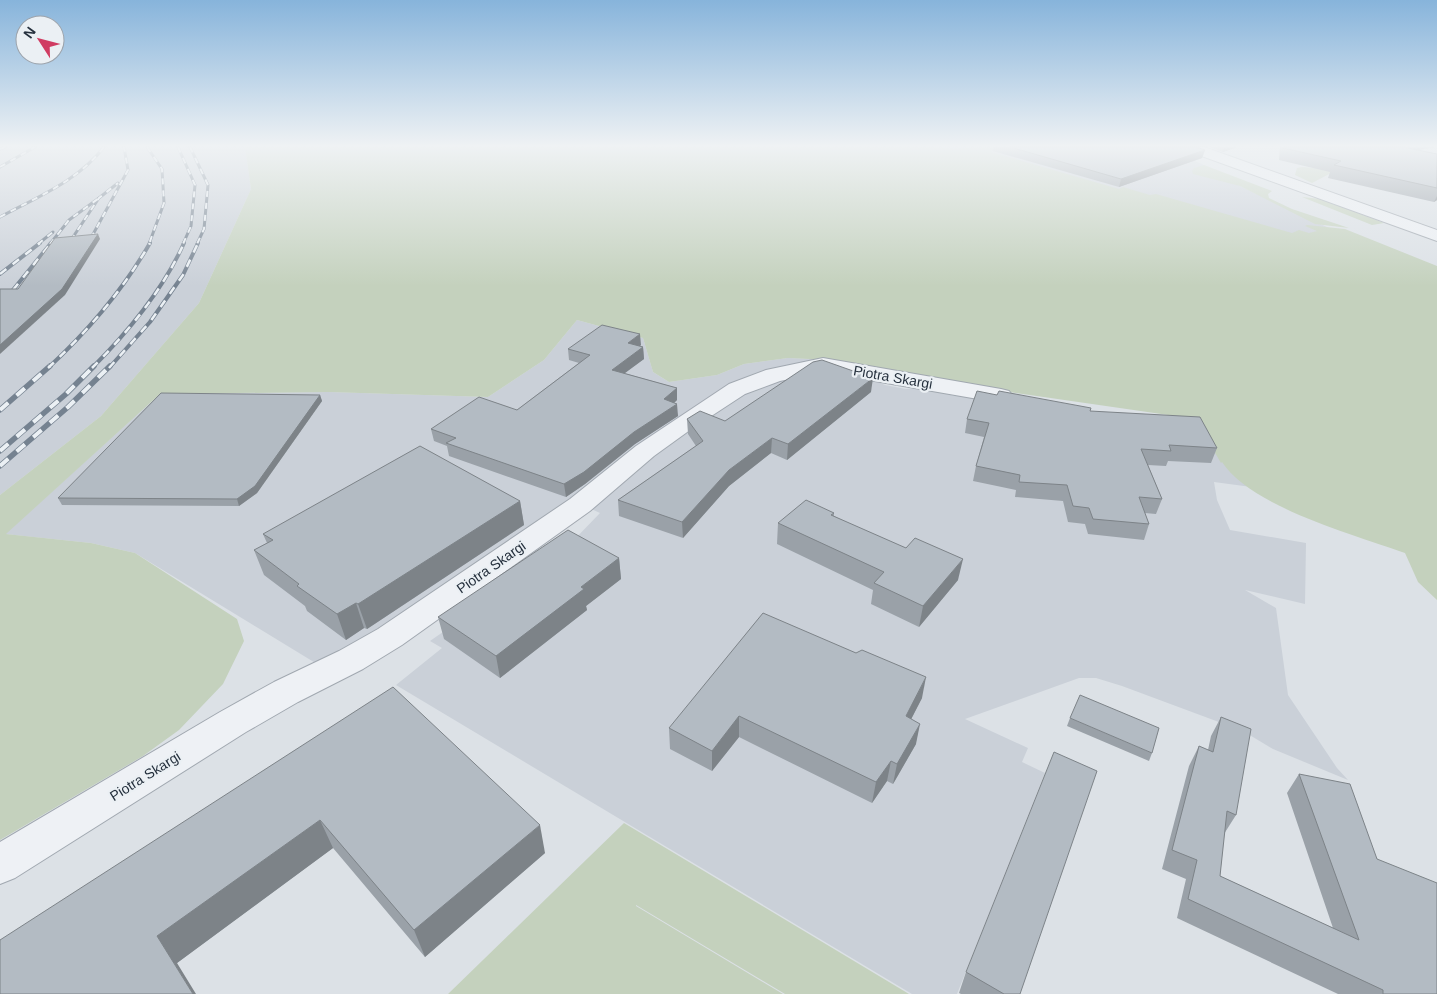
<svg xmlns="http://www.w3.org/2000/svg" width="1437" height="994" viewBox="0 0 1437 994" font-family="Helvetica,sans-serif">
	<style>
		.built { fill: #cad0d8 }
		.green { fill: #c4d1bd }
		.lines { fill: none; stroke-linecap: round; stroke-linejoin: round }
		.minor-casing { stroke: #a1a8b0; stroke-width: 2 }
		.minor { fill: #eef1f5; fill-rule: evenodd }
		.rail-far2-casing { stroke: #758290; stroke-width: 3 }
		.rail-far1-casing { stroke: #758290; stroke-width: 4 }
		.rail-casing { stroke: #758290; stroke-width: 5.5 }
		.rail-far2 { stroke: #ebf0f4; stroke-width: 2; stroke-dasharray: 6; stroke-linecap: butt }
		.rail-far1 { stroke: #ebf0f4; stroke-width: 2.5; stroke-dasharray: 8; stroke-linecap: butt }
		.rail { stroke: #ebf0f4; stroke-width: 4; stroke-dasharray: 11; stroke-linecap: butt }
		.wall { fill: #9aa1a8 }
		.shaded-wall { fill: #7d8388 }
		.building { fill: #b3bbc3; stroke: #7d8388 }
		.labels { text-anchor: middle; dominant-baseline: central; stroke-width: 4.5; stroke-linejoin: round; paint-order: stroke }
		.street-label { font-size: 14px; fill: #25303d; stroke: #ebf0f4 }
	</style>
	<rect width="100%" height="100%" fill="#dce1e6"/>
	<g class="built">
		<polygon points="0,147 245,147 251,189 199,303 101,416 0,495"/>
		<polygon points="935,147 1159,147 1202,164 1242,187 1329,228 1290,239"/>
		<polygon points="577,320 643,338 653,372 669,382 717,375 744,364 788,358 830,360 885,385 906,389 919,388 955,396 956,394 1100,421 1182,419 1290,492 1214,482 1217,500 1230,530 1306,543 1305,604 1245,590 1276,608 1288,695 1337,768 1348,780 1273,749 1243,731 1122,686 1096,678 1079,678 965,719 1028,748 1022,762 1045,773 957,994 912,994 396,685 442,648 430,641 572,542 600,513 572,500 322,667 135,553 91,543 5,534 160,394 328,392 488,397 544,360"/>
	</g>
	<g class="green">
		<path d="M245,147h690c13,3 42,0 57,0l5,2 -6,3 128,37 4,-2 27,8 6,-1 136,39 7,-3 10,3 8,-2 -12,-5 2,-1 38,4 92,37v334l-19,-18 -13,-29c-50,-18 -154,-46 -183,-91l-1,1 -20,-34 -19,-12 -180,-26 -172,-31 -42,-2 -44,6 -27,11 -48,7 -16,-10 -10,-34 -66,-18 -33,40 -56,37 -160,-5 -168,2 -154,140 85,9 44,10 102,66 7,22 -21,43 -44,46 -36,26 -143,84v-345l101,-79 98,-113 52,-114z"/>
		<polygon points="1204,165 1272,191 1268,194 1269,198 1292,209 1349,228 1315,224 1240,186 1193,174 1192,171 1194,168"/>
		<polygon points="1302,167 1337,170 1312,183 1295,175 1297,168"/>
		<polygon points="1302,197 1321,199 1384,223 1372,225"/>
		<polygon points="624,823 909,994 785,994 636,905 636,906 783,994 448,994"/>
	</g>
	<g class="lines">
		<defs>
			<g id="minor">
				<polygon points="1183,147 1204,147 1437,230 1437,241 1185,150"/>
				<polygon points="823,358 1001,389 1009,391 1013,396 1009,401 1001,403 823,372 780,381 745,394 690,430 654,456 590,511 402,645 363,669 298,702 246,732 15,878 0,884 0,842 220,712 274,682 339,651 378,629 570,499 636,446 729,384 766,370"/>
			</g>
		</defs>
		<use href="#minor" class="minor-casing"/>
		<use href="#minor" class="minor"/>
		<defs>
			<g id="rail-far2">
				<polyline points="147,147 162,169 164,203 149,244"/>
				<polyline points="178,147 195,185 191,226 183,244"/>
				<polyline points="190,147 208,185 204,229 197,244"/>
				<polyline points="0,149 5,147"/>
				<polyline points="0,167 35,147"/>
				<path d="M0,217c37,-20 78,-36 104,-70"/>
				<polyline points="91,238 128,170 124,147"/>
				<polyline points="71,240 99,198 118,183"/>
				<polyline points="38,244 53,232"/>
				<polyline points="50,244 69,220 99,198"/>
			</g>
			<g id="rail-far1">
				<polyline points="0,274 40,243"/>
				<polyline points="13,290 51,243"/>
				<path d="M48,368c40,-37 75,-78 102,-125"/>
				<path d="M92,368c37,-37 71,-78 92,-125"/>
				<polyline points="109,368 150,322 183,275 198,243"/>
			</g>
			<g id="rail">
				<polyline points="0,410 50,366"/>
				<polyline points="0,451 66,394 94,366"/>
				<polyline points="0,466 68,407 110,366"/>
			</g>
		</defs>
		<use href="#rail-far2" class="rail-far2-casing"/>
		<use href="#rail-far1" class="rail-far1-casing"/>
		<use href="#rail" class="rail-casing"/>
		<use href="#rail-far2" class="rail-far2"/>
		<use href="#rail-far1" class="rail-far1"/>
		<use href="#rail" class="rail"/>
	</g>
	<g class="wall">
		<polygon points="994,147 1196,147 1205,150 1202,158 1119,187 993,151"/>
		<polygon points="1210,147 1237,147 1223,152"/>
		<polygon points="1280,147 1435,147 1417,150 1437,154 1437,200 1434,202 1328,178 1330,172 1279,160"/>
		<polygon points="641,345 640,346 643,347 644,359 624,373 677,388 677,400 674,403 678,416 635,444 585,484 566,497 449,456 447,446 434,441 431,429 517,410 579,363 569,360 568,349"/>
		<polygon points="871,392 787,460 771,453 729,486 683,538 619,516 618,500 696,446 688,434 687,419 725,421"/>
		<polygon points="320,395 322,401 257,493 239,506 62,505 58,498"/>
		<polygon points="1090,411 1217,448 1211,463 1168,461 1166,466 1148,465 1162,499 1156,514 1145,513 1149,524 1144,540 1088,534 1085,524 1068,522 1063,501 1015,497 1016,490 973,481 976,466 984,437 965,433 967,419"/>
		<polygon points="520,501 524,525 367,629 364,628 346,640 307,611 305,606 264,575 254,550 267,543 263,534"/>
		<polygon points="834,513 834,516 958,580 919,627 871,604 873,590 777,544 778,523"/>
		<polygon points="619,558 621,579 586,606 587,610 500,678 444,639 438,617"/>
		<polygon points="856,653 922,698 911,719 916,744 893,784 887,781 872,803 739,737 712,771 670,749 669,728"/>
		<polygon points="393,687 545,853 425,957 333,848 177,963 0,994"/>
		<polygon points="1221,717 1236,815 1224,834 1220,876 1333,928 1287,793 1299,774 1377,859 1437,994 1338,994 1177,918 1186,879 1162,869 1189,766 1199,746 1208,750 1211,736"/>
		<polygon points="1070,718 1152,753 1149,761 1067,726"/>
		<polygon points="966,972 1020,994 961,994 959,993"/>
	</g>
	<g class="shaded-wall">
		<polygon points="1224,147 1237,147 1223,152"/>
		<polygon points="1386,147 1435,147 1382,156"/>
		<polygon points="1205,150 1202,158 1119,187 1121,179"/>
		<polygon points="1437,196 1437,200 1434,202"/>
		<polygon points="98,234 100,239 65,295 0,354 0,345"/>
		<polygon points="640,334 641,345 629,354 628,343"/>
		<polygon points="643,347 644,359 613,382 612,370"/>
		<polygon points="873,378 871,392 787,460 788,444"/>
		<polygon points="677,388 677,400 665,411 664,399"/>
		<polygon points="320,395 322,401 257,493 239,506 237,499"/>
		<polygon points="677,404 678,416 635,444 585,484 566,497 564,484 634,432"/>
		<polygon points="772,438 771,453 729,486 683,538 682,522 729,470"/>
		<polygon points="520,501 524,525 367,629 358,604"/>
		<polygon points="619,558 621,579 586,606 587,610 500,678 496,656 581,587"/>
		<polygon points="963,559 958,580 919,627 923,606"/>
		<polygon points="356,603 364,628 346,640 337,614"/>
		<polygon points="926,677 922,698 902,737 906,716"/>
		<polygon points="739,716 739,737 712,771 712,751"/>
		<polygon points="920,724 916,744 893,784 897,764"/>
		<polygon points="891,761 887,781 872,803 876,782"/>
		<polygon points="320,820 333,848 177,963 196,994 193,994 157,936"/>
		<polygon points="540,825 545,853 425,957 414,930"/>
	</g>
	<g class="building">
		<polygon points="1010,147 1196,147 1205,150 1121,179"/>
		<polygon points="1283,147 1403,147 1437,154 1437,188 1334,165 1341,161 1283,148"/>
		<polygon points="98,234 62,289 0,345 0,289 18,289 55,238"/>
		<polygon points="602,325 640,334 628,343 643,347 612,370 677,388 664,399 677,404 634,432 584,472 564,484 446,443 456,438 431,429 479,397 517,410 590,355 568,349"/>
		<polygon points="822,360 873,378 788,444 772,438 729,470 682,522 618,500 703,441 687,419 700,411 725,421 813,362"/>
		<polygon points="977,391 997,395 999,391 1091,408 1090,411 1200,417 1217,448 1169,445 1171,451 1141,449 1162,499 1139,497 1149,524 1093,519 1089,508 1073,506 1067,485 1019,482 1020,475 976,466 989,423 967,419"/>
		<polygon points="161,393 320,395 255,486 237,499 58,498"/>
		<polygon points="420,446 520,501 358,604 356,603 337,614 297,586 299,584 254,550 273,540 263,534"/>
		<polygon points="806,500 834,513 831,515 906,548 915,538 963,559 923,606 874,583 884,572 778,523"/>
		<polygon points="568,530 619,558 581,587 584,589 496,656 438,617"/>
		<polygon points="763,613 856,653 862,650 926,677 906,716 920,724 897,764 891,761 876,782 739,716 712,751 669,728"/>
		<polygon points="393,687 540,825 414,930 320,820 157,936 193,994 0,994 0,940"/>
		<polygon points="1080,695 1159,728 1152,753 1070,718"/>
		<polygon points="1221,717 1251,729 1236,815 1227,811 1220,876 1359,940 1299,774 1350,784 1377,859 1437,883 1437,994 1383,994 1383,990 1188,899 1197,860 1172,850 1199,746 1213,752"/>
		<polygon points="1054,752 1097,771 1020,994 1004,994 966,972"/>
	</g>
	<linearGradient id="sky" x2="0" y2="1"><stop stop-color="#87b4db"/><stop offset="0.51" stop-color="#eff2f4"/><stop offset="1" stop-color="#eff2f4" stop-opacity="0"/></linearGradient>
	<rect width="1437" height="286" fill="url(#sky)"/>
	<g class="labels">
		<g class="street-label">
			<text transform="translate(893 377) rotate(10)">Piotra Skargi</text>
			<text transform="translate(491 567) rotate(-35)">Piotra Skargi</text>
			<text transform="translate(145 776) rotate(-32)">Piotra Skargi</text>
		</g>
	</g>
	<g transform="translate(40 40) rotate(306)"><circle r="24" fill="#ebf0f4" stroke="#9ca3ab"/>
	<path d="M0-4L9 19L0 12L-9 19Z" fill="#d03c62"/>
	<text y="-8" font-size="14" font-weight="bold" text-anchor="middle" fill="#25303d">N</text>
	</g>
</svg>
